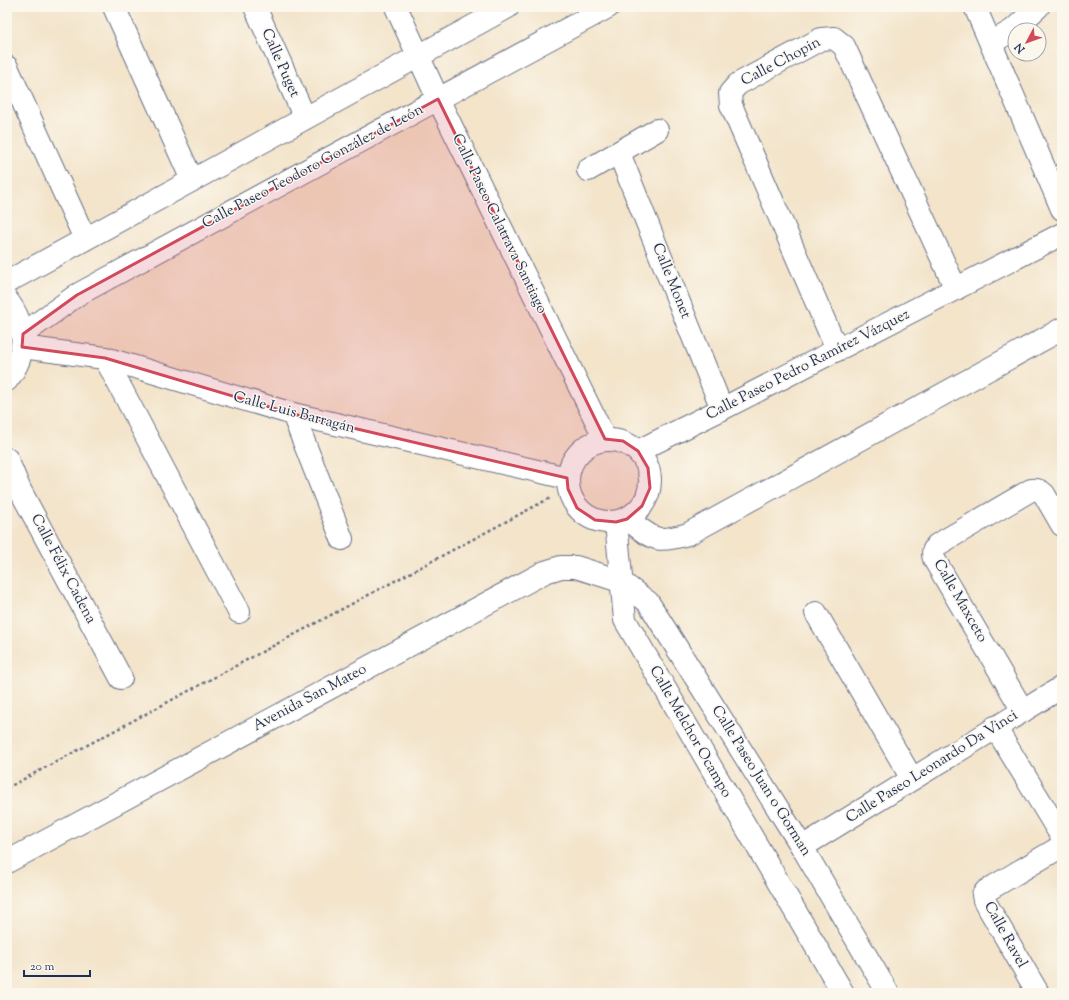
<svg xmlns="http://www.w3.org/2000/svg" width="1069" height="1000" viewBox="0 0 1069 1000" font-family="'Sorts Mill Goudy',serif">
	<style>
		.lines { fill: none; stroke-linecap: round; stroke-linejoin: round }
		.minor-casing { stroke: #676e84; stroke-width: 24 }
		.major-casing { stroke: #676e84; stroke-width: 24 }
		.path { stroke: #676e84; stroke-width: 2.5; stroke-dasharray: 3 3; stroke-linecap: butt }
		.minor { stroke: #fff; stroke-width: 22 }
		.major { stroke: #fff; stroke-width: 22 }
		.marked { fill: #d1495b; fill-opacity: 0.2; stroke: #d1495b; stroke-width: 3; stroke-linejoin: round }
		.labels { text-anchor: middle; dominant-baseline: central; stroke-width: 3; stroke-linejoin: round; paint-order: stroke }
		.street-label { font-size: 15px; fill: #1b2f5e; stroke: #fbf7ec }
	</style>
	<rect width="100%" height="100%" fill="#fbf7ec"/>
	<filter id="ink" filterUnits="userSpaceOnUse"><feTurbulence type="fractalNoise" baseFrequency=".025" numOctaves="2"/><feDisplacementMap in="SourceGraphic" scale="8" xChannelSelector="R" yChannelSelector="G"/><feConvolveMatrix kernelMatrix="1 2 1 2 8 2 1 2 1" color-interpolation-filters="sRGB"/></filter>
	<filter id="wash" filterUnits="userSpaceOnUse"><feTurbulence type="fractalNoise" baseFrequency=".012" numOctaves="4" result="noise"/><feDisplacementMap in="SourceGraphic" scale="16" xChannelSelector="R" yChannelSelector="G"/><feGaussianBlur stdDeviation="0.9" result="paint"/><feColorMatrix in="noise" values="0 0 0 0 0 0 0 0 0 0 0 0 0 0 0 0 0 1.4 0 .05"/><feComposite in="paint" operator="in"/></filter>
	<g filter="url(#wash)">
		<rect width="100%" height="100%" fill="#f3e4ca"/>
	</g>
	<g filter="url(#ink)">
		<g class="lines">
			<defs>
				<g id="minor">
					<polyline points="114,7 192,180"/>
					<polyline points="255,7 305,118"/>
					<polyline points="396,7 438,99 605,439"/>
					<polyline points="975,7 1062,209"/>
					<polyline points="991,43 1013,30 1038,7"/>
					<polyline points="7,67 85,239"/>
					<polyline points="619,153 722,409"/>
					<polyline points="588,170 657,130"/>
					<polyline points="22,347 105,358 293,414 567,478"/>
					<polyline points="837,350 731,105 730,93 738,84 821,39 834,38 844,46 956,289"/>
					<polyline points="105,358 239,612"/>
					<polyline points="293,414 342,539"/>
					<polyline points="7,459 20,490 121,678"/>
					<polyline points="616,522 625,620 843,993"/>
					<polyline points="816,613 912,779"/>
					<path d="M1023,711l-89,-152c-2,-6 -1,-9 3,-14l94,-55c6,-1 9,0 13,4l18,31"/>
					<polyline points="995,727 1062,837"/>
					<polyline points="802,847 1062,687"/>
					<polyline points="7,862 545,572 561,567 576,567 620,581 648,602 802,847 888,993"/>
					<polyline points="1038,993 984,900 983,895 986,891 1062,846"/>
				</g>
				<g id="major">
					<polyline points="7,282 508,7"/>
					<path d="M7,300c20,26 21,54 0,80"/>
					<polyline points="23,334 77,295 608,7"/>
					<circle cx="609" cy="481" r="41"/>
					<polyline points="638,451 722,409 1062,234"/>
					<path d="M627,519c27,20 27,25 61,15l374,-205"/>
				</g>
			</defs>
			<use href="#minor" class="minor-casing"/>
			<use href="#major" class="major-casing"/>
			<polyline class="path" points="7,788 552,497"/>
			<use href="#minor" class="minor"/>
			<use href="#major" class="major"/>
		</g>
	</g>
	<path class="marked" d="M438,99l167,340 18,2 15,10 10,17 2,20 -8,18 -15,13 -11,3 -21,-2 -18,-12 -9,-19 -1,-11 -274,-64 -188,-56 -83,-11 1,-13 54,-39z"/>
	<g class="labels">
		<g class="street-label">
			<text transform="translate(781 62) rotate(-28)">Calle Chopin</text>
			<text transform="translate(280 63) rotate(66)">Calle Puget</text>
			<text transform="translate(313 167) rotate(-28)">Calle Paseo Teodoro González de León</text>
			<text transform="translate(499 224) rotate(64)">Calle Paseo Calatrava Santiago</text>
			<text transform="translate(671 281) rotate(68)">Calle Monet</text>
			<text transform="translate(808 365) rotate(-27)">Calle Paseo Pedro Ramírez Vázquez</text>
			<text transform="translate(294 413) rotate(15)">Calle Luis Barragán</text>
			<text transform="translate(63 569) rotate(62)">Calle Félix Cadena</text>
			<text transform="translate(960 601) rotate(60)">Calle Maxceto</text>
			<text transform="translate(310 698) rotate(-28)">Avenida San Mateo</text>
			<text transform="translate(690 732) rotate(60)">Calle Melchor Ocampo</text>
			<text transform="translate(932 767) rotate(-32)">Calle Paseo Leonardo Da Vinci</text>
			<text transform="translate(761 781) rotate(58)">Calle Paseo Juan o Gorman</text>
			<text transform="translate(1005 935) rotate(61)">Calle Ravel</text>
		</g>
	</g>
	<rect width="1069" height="1000" fill="none" stroke="#fbf7ec" stroke-width="24"/>
	<g transform="translate(1027 42) rotate(229)"><circle r="19" fill="#fbf7ec" stroke="#a1a7b3"/>
	<path d="M0-3L7 15L0 10L-7 15Z" fill="#d1495b"/>
	<text y="-6" font-size="11" font-weight="bold" text-anchor="middle" fill="#1b2f5e">N</text>
	</g>
	<path d="M24 970v6h66v-6" fill="none" stroke="#1b2f5e" stroke-width="2"/>
	<text x="30" y="970" font-size="12" fill="#1b2f5e" stroke="#fbf7ec" stroke-width="3" paint-order="stroke">20 m</text>
</svg>
